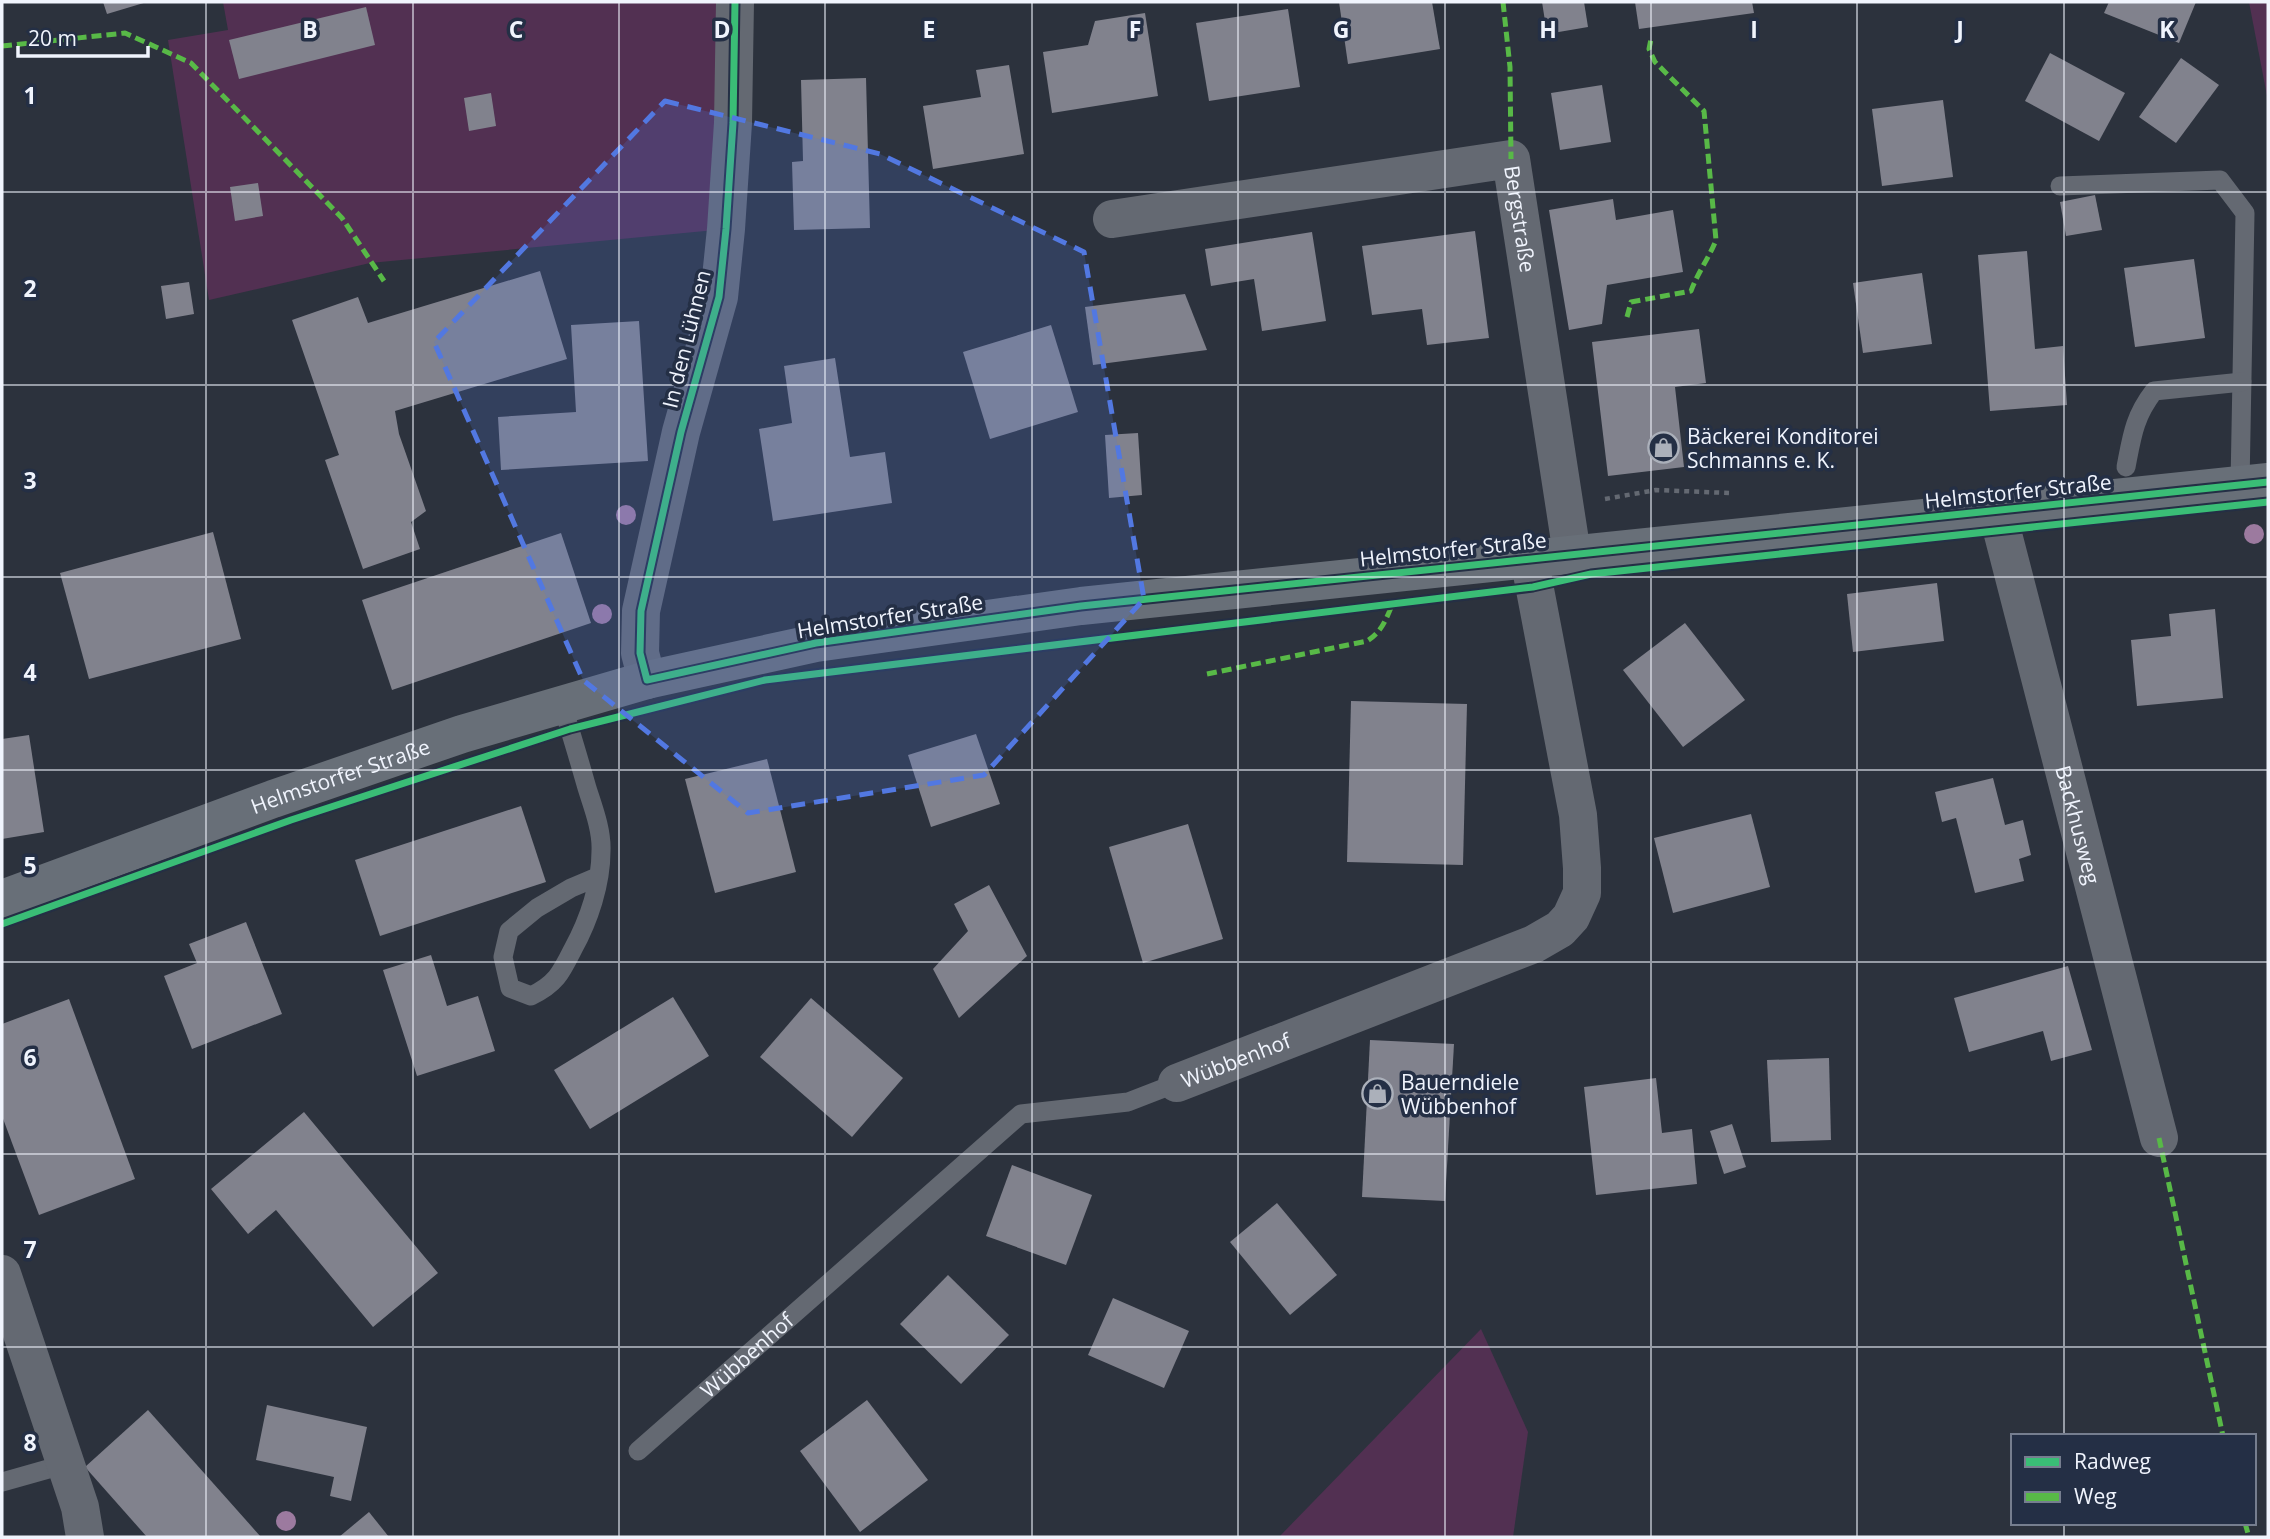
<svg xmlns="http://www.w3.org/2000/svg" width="2270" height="1539" viewBox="0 0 2270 1539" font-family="'Open Sans',sans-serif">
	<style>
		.green { fill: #523052 }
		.building { fill: #81828d }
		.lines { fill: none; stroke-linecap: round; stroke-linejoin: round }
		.path { stroke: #646972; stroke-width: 4.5; stroke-dasharray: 5 5; stroke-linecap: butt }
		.lane { stroke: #646972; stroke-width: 19 }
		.street { stroke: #646972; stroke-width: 38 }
		.secondary { stroke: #686f78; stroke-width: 38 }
		.quiet { stroke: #58b947; stroke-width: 5; stroke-dasharray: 10 5; stroke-linecap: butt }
		.cycleway-casing { stroke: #242f45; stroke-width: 11 }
		.cycleway { stroke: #3abd76; stroke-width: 7 }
		.tree { fill: #9c7a9f }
		.marked { fill: #5278e1; fill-opacity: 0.2; stroke: #5278e1; stroke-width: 5; stroke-dasharray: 14 9; stroke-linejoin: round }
		.grid { fill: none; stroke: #f0f4fd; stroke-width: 2; stroke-opacity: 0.55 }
		.labels { text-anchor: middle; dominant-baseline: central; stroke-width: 7; stroke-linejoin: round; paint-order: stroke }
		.street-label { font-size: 21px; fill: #f0f4fd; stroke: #242f45 }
		.poi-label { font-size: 21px; fill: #f0f4fd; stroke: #242f45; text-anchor: start }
		.grid-label { font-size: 23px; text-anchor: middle; font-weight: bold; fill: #f0f4fd; stroke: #242f45; stroke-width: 7; stroke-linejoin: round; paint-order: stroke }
	</style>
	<rect width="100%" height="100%" fill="#2c323d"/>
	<g class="green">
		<polygon points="223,2 735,2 726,229 370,263 209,300 168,40 228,30"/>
		<polygon points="2249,2 2268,2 2268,101"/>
		<polygon points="1481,1329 1528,1432 1513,1537 1279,1537"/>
	</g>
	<g class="building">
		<polygon points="103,2 147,2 107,14"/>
		<polygon points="1339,2 1432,2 1440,49 1348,64"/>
		<polygon points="1542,2 1584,2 1588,27 1547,34"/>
		<polygon points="1635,2 1752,2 1754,13 1639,29"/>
		<polygon points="2109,2 2196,2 2179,43 2104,13"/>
		<polygon points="366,7 375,45 239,79 229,40"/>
		<polygon points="1288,9 1300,87 1209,101 1196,23"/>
		<polygon points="1145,13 1158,96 1052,113 1043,52 1088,45 1095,21"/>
		<polygon points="2050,53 2125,93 2099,141 2025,101"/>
		<polygon points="2181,58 2219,85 2176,143 2139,117"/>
		<polygon points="1009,65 1024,154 933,169 923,106 981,97 976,70"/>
		<polygon points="866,78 870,228 794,230 792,162 803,161 801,80"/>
		<polygon points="1602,85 1611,142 1560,150 1551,93"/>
		<polygon points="491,93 496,126 469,131 464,98"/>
		<polygon points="1943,100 1953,177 1882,186 1872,109"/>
		<polygon points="258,183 263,216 235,221 230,187"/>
		<polygon points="2095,195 2102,230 2066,236 2060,202"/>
		<polygon points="1613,199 1616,220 1673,210 1683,272 1607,285 1602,324 1569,330 1549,210"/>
		<polygon points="1475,231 1489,338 1427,345 1422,309 1372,315 1362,246"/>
		<polygon points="1312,232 1326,321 1262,331 1254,279 1211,286 1205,249"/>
		<polygon points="2027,251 2035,349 2063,346 2067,405 1990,411 1978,255"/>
		<polygon points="2194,259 2205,338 2135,347 2124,268"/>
		<polygon points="540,271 567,359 395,411 399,434 426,511 411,522 420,549 363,569 325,460 339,455 292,320 358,297 368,323"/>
		<polygon points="1922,273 1932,344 1863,353 1853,283"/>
		<polygon points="189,282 194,314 166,319 161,286"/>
		<polygon points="1185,294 1207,350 1093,365 1085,307"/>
		<polygon points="639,321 648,461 501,470 498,417 576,412 571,325"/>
		<polygon points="1051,325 1078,412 990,439 963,352"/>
		<polygon points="1699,329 1706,383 1675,387 1684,467 1608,476 1592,342"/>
		<polygon points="835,358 850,457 885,452 892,503 773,521 759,429 792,423 784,366"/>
		<polygon points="1138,433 1142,495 1109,498 1105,435"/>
		<polygon points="213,532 241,639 89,679 60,573"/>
		<polygon points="561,533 591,623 392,690 362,600"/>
		<polygon points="1937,583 1944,641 1853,652 1847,594"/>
		<polygon points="2215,609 2223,698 2137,706 2131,640 2171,636 2169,614"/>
		<polygon points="1685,623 1745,700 1683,747 1623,670"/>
		<polygon points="1351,701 1467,704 1463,865 1347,862"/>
		<polygon points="976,734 1000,804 931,827 908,755"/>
		<polygon points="29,735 44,832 2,839 2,739"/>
		<polygon points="767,759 796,872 715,893 685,779"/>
		<polygon points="1993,778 2005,825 2023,820 2031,855 2019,859 2024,881 1975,893 1956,818 1942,822 1935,792"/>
		<polygon points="521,806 546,882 380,936 355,860"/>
		<polygon points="1751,814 1770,887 1673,913 1654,838"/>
		<polygon points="1188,824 1223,939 1143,963 1109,847"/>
		<polygon points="989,885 1027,956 959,1018 933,969 968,931 954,904"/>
		<polygon points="246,922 282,1014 192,1049 164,976 197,963 189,944"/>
		<polygon points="431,955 447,1006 478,996 495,1051 417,1076 383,970"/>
		<polygon points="2068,966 2092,1050 2051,1061 2043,1031 1969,1052 1954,998"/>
		<polygon points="673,997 709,1056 590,1129 554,1070"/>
		<polygon points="811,998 903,1078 852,1137 760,1057"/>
		<polygon points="69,999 135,1179 39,1215 2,1116 2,1024"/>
		<polygon points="1370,1040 1454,1044 1445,1201 1362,1197"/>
		<polygon points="1829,1058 1831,1140 1771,1142 1767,1060"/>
		<polygon points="1656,1078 1662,1133 1692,1129 1697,1184 1596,1195 1584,1087"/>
		<polygon points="304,1112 438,1273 373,1327 276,1210 248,1234 211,1189"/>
		<polygon points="1732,1124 1746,1167 1724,1174 1710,1131"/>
		<polygon points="1012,1165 1092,1195 1066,1265 986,1236"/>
		<polygon points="1277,1203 1337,1275 1290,1315 1230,1242"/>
		<polygon points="948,1275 1009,1335 961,1384 900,1324"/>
		<polygon points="1113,1298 1189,1331 1164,1388 1088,1355"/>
		<polygon points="867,1400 928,1480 860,1532 800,1451"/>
		<polygon points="267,1405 367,1427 351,1501 330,1496 334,1477 256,1460"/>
		<polygon points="148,1410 261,1537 147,1537 85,1467"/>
		<polygon points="369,1512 389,1537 339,1537"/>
	</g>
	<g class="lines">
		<polyline class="path" points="1605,499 1656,490 1729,493"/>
		<g class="lane">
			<polyline points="2060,186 2220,180 2245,213 2240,485"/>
			<path d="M2126,467c6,-31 8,-50 28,-76l88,-9"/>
			<path d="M562,705c9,27 17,55 25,83 6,19 15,42 14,63 0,33 -12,69 -28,98 -12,24 -17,35 -42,47l-21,-8 -7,-31 6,-26 28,-23 34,-20 26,-11"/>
			<path id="s1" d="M638,1451l383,-337 107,-12 49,-19"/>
			<polyline points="2,1482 66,1464"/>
		</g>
		<g class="street">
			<path id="s2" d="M1112,219l399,-60 61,395"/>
			<path id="s3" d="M1997,511l162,627"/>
			<polyline points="647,680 640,653 641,611 681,432 719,297 726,229 733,123 735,2"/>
			<path id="s4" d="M1177,1083l357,-139 26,-15 11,-12 11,-24v-25l-4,-53 -49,-257"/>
			<polyline points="2,1274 80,1507 85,1537"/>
		</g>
		<path class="secondary" id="s5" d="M2,899l271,-100 189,-65 185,-54 169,-37 265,-37 1187,-124"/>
		<g class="quiet">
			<polyline points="1503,2 1510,67 1511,159"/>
			<polyline points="2,46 125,33 191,63 342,218 384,281"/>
			<path d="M1627,317l4,-15 60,-11c7,-19 18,-33 25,-51l-12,-129 -49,-49 -6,-13 2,-10"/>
			<path d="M1207,674l160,-33c15,-9 19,-22 26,-38"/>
			<polyline points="2159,1138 2223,1436"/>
			<polyline points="2245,1523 2249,1537"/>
		</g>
		<defs>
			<g id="cycleway">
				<polyline points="735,2 733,123 726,229 719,297 681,432 641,611 640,653 647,680 816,643 1081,606 2268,482"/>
				<polyline points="2,924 291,820 570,729 765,680 1533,587 1591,574 2268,502"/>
			</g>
		</defs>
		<use href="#cycleway" class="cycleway-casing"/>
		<use href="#cycleway" class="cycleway"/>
	</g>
	<g class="tree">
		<circle cx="626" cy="515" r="10"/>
		<circle cx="2254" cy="534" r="10"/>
		<circle cx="602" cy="614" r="10"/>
		<circle cx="286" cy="1521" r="10"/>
	</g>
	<path class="marked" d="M665,101l215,53 204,98 60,347 -160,176 -236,38 -165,-133 -149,-338z"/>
	<path class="grid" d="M206,2v1535M413,2v1535M619,2v1535M825,2v1535M1032,2v1535M1238,2v1535M1445,2v1535M1651,2v1535M1857,2v1535M2064,2v1434M2,192h2266M2,385h2266M2,577h2266M2,770h2266M2,962h2266M2,1154h2266M2,1347h2266M2064,1523v14"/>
	<defs>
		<symbol id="shop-ring" viewBox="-11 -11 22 22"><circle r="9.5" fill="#242f45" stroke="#abb0ba" stroke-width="1.5"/><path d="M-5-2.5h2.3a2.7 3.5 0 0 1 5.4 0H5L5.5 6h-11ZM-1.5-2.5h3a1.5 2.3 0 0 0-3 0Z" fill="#abb0ba"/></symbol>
	</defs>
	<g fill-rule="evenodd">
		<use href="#shop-ring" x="1646" y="430" width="35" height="35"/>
		<use href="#shop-ring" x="1360" y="1076" width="35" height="35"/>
	</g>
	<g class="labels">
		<g class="street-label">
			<text stroke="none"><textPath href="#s2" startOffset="464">Bergstraße</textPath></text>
			<text transform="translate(686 339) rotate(-76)">In den Lühnen</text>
			<text transform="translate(2018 491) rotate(-6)">Helmstorfer Straße</text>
			<text transform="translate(1453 549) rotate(-6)">Helmstorfer Straße</text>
			<text transform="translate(890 616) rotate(-9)">Helmstorfer Straße</text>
			<text stroke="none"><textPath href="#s5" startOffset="360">Helmstorfer Straße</textPath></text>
			<text stroke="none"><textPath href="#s3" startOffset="324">Backhusweg</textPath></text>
			<text stroke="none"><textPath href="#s4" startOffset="63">Wübbenhof</textPath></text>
			<text stroke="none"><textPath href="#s1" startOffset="145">Wübbenhof</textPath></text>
		</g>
		<g class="poi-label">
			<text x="1687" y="436">Bäckerei Konditorei<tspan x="1687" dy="24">Schmanns e. K.</tspan></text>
			<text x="1401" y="1082">Bauerndiele<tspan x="1401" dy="24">Wübbenhof</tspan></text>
		</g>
	</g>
	<g class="grid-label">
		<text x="310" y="38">B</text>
		<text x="516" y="38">C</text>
		<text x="722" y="38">D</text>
		<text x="929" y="38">E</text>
		<text x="1135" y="38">F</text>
		<text x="1341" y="38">G</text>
		<text x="1548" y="38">H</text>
		<text x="1754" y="38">I</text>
		<text x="1960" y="38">J</text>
		<text x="2167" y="38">K</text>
		<text x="30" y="104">1</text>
		<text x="30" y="297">2</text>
		<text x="30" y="489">3</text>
		<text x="30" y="681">4</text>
		<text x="30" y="874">5</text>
		<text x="30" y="1066">6</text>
		<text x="30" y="1258">7</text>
		<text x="30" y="1451">8</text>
	</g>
	<rect width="2270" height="1539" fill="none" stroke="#f0f4fd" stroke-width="7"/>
	<rect x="2011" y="1434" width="245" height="91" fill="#242f45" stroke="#767e8f" stroke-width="2"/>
	<rect x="2025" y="1457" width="35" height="10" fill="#3abd76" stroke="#767e8f" stroke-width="2"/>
	<text x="2074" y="1469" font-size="21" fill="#f0f4fd">Radweg</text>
	<rect x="2025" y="1492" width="35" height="10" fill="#58b947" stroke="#767e8f" stroke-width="2"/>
	<text x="2074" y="1504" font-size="21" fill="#f0f4fd">Weg</text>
	<path d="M18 46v10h130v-10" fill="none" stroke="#f0f4fd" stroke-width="3.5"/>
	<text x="28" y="46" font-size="21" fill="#f0f4fd" stroke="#242f45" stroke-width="5" paint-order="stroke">20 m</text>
</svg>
